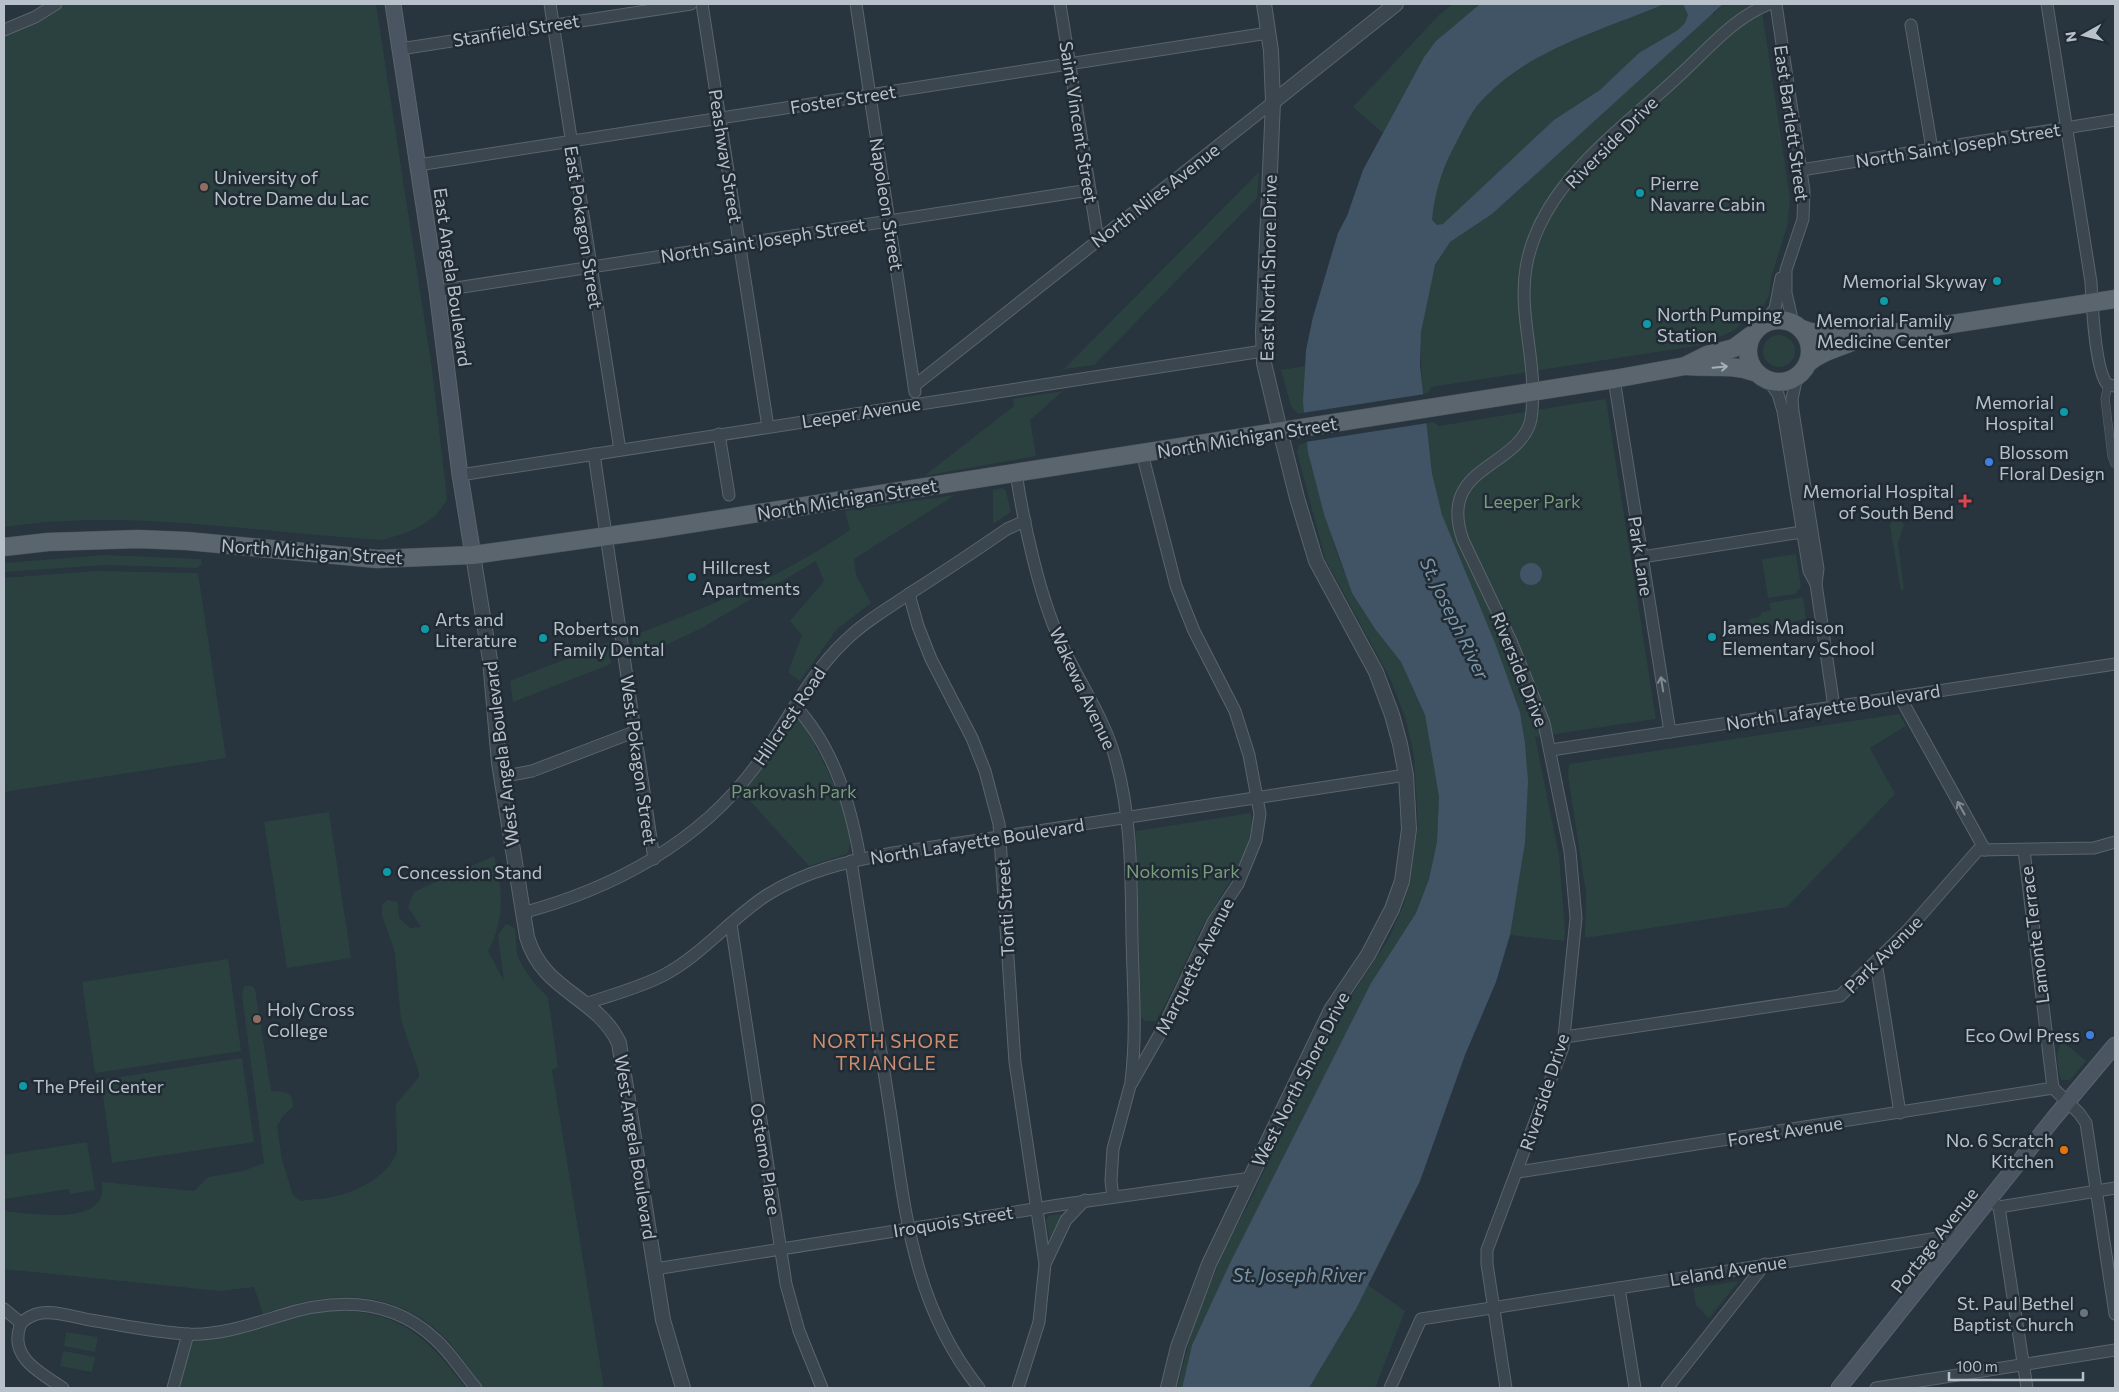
<svg xmlns="http://www.w3.org/2000/svg" width="2119" height="1392" viewBox="0 0 2119 1392" font-family="Commissioner,sans-serif">
	<style>
		.green { fill: #2b4140 }
		.water { fill: #405465 }
		.pier { fill: #28343e }
		.lines { fill: none; stroke-linecap: round; stroke-linejoin: round }
		.pedestrian-casing { stroke: #5a646c; stroke-width: 9 }
		.minor-casing { stroke: #5a646c; stroke-width: 13 }
		.tertiary-casing { stroke: #5a646c; stroke-width: 16 }
		.secondary-casing { stroke: #5a646c; stroke-width: 17 }
		.primary-casing { stroke: #454f57; stroke-width: 19 }
		.pedestrian { stroke: #3c464e; stroke-width: 8 }
		.minor { stroke: #3c464e; stroke-width: 11 }
		.tertiary { stroke: #3c464e; stroke-width: 14 }
		.secondary { stroke: #4a5561; stroke-width: 15 }
		.primary { stroke: #5a656e; stroke-width: 18 }
		.oneway { stroke: #a5afb7 }
		.oneway2 { stroke: #808a92 }
		.education-dot { fill: #8d6e63; stroke: #212b34; stroke-width: 2 }
		.culture-dot { fill: #0f9aa8; stroke: #212b34; stroke-width: 2 }
		.shop-dot { fill: #3f7fe0; stroke: #212b34; stroke-width: 2 }
		.health-dot { fill: #e0444e; stroke: #212b34; stroke-width: 2 }
		.food-dot { fill: #e8710a; stroke: #212b34; stroke-width: 2 }
		.worship-dot { fill: #6b7280; stroke: #212b34; stroke-width: 2 }
		.labels { text-anchor: middle; dominant-baseline: central; stroke-width: 5; stroke-linejoin: round; paint-order: stroke }
		.street-label { font-size: 18px; fill: #b8c1c9; stroke: #212b34 }
		.poi-label { font-size: 18px; fill: #b8c1c9; stroke: #212b34; text-anchor: start }
		.park-label { font-size: 18px; fill: #799c7d; stroke: #212b34 }
		.water-label { font-size: 19px; font-style: italic; fill: #7c95a9; stroke: #212b34 }
		.neighbourhood-label { font-size: 19px; letter-spacing: 1px; fill: #cc8d70; stroke: #212b34 }
	</style>
	<rect width="100%" height="100%" fill="#28343e"/>
	<g class="green">
		<path d="M65,4h311l56,365 15,130c-13,26 -38,33 -64,41 -127,-7 -252,-32 -379,-13v-491l39,-18z"/>
		<polygon points="1453,4 1480,4 1436,41 1424,57 1383,133 1353,107 1439,15"/>
		<path d="M1664,4h23l27,10 9,-10h38l29,194 -3,29 -15,47 -3,21 -5,10 -15,11 -14,14 -33,15 -271,42 -3,6 -5,1c-4,-41 -5,-104 19,-140 -3,-10 -8,-22 -10,-33 -3,-18 9,-42 15,-59 8,-23 21,-48 38,-66 47,-48 119,-66 179,-92z"/>
		<polygon points="1259,172 1257,198 1094,365 1064,369"/>
		<circle cx="1779" cy="351" r="16"/>
		<polygon points="1305,366 1304,413 1298,414 1291,406 1281,370"/>
		<polygon points="1063,391 1030,420 1036,456 924,476 1014,406 1013,399"/>
		<path d="M1604,399l2,1 50,319 -121,18 24,118 6,77 -1,9 -54,-6c9,-77 27,-144 10,-222 -3,-13 -9,-26 -14,-39 -19,-53 -46,-104 -64,-158 -9,-29 -12,-62 -16,-93l7,-1 6,4z"/>
		<polygon points="1307,442 1336,550 1352,593 1375,629 1401,662 1425,715 1439,797 1437,842 1429,879 1416,913 1371,983 1229,1265 1192,1345 1182,1388 1177,1388 1195,1320 1229,1239 1248,1205 1336,1020 1388,940 1404,904 1418,827 1414,755 1405,717 1390,678 1325,559 1297,452 1299,445"/>
		<polygon points="1003,488 1006,491 1011,512 993,524 993,490"/>
		<path d="M955,495l-101,64 2,16 15,28 -34,26 -37,52 -12,-9 14,-37 -12,-14 34,-40 -8,-20 -116,68 -66,31 -2,-24c75,-28 151,-60 218,-106l-5,-19z"/>
		<polygon points="1897,518 1900,519 1904,525 1898,543 1904,589 1901,591 1890,526 1893,519"/>
		<polygon points="1796,554 1801,587 1795,594 1768,598 1762,559"/>
		<polygon points="105,555 201,559 202,564 197,568 106,565 4,572 4,563"/>
		<polygon points="96,571 198,573 226,758 4,792 4,578"/>
		<polygon points="1803,597 1806,619 1750,630 1749,619 1759,617 1762,612 1771,610 1769,603"/>
		<polygon points="609,642 611,664 513,702 510,681"/>
		<path d="M795,713c17,21 67,118 52,141l-38,12 -68,-75 23,-28z"/>
		<polygon points="1899,714 1906,726 1870,748 1895,794 1787,907 1585,938 1586,893 1568,775 1569,764"/>
		<polygon points="329,812 351,958 287,968 264,822"/>
		<path d="M1251,813c5,41 -36,88 -53,122 -14,29 -26,58 -42,86h-11l-4,-5 -5,-185z"/>
		<path d="M494,856c9,32 11,65 -6,95l16,30 -6,-46 8,-11 9,4 2,26 6,13 12,17 13,13 10,70 -6,3 52,318h-120c-13,-15 -23,-33 -37,-48 -51,-54 -120,-50 -184,-26l-9,-27 -34,4 -216,-22v-58c24,2 80,12 95,-10 4,-6 3,-13 3,-19l92,9 14,-14 35,-6 21,-8 -22,-168 2,-9h8l3,3 16,102c13,1 23,0 22,16l-10,9 -6,10 5,34 11,35 8,6c12,-2 27,-2 39,-6 21,-5 51,-22 57,-44l-1,-47 23,-27v-4l-18,-53 -6,-67 -13,-38v-10l5,-5 11,2 1,16 11,10 11,-1 -13,-20 6,-15z"/>
		<polygon points="228,959 241,1051 95,1073 82,982"/>
		<path d="M2062,1041l24,20 -16,19h-9c-4,-13 -6,-27 1,-39z"/>
		<polygon points="242,1058 254,1142 112,1163 101,1080"/>
		<polygon points="87,1142 95,1190 70,1194 69,1189 4,1199 4,1155"/>
		<polygon points="1061,1214 1063,1215 1049,1238 1046,1220 1050,1215"/>
		<polygon points="1739,1281 1709,1318 1696,1305 1693,1288"/>
		<polygon points="1368,1285 1405,1311 1375,1388 1309,1388 1356,1309"/>
		<path d="M321,1310c75,-1 102,21 145,78h-288l14,-48 67,-11z"/>
		<polygon points="66,1332 98,1337 95,1352 64,1346"/>
		<polygon points="63,1351 95,1357 92,1372 60,1366"/>
	</g>
	<g class="water">
		<path d="M1480,4h184c-60,26 -131,44 -178,92 -13,12 -21,29 -29,45 -13,23 -23,52 -25,79l5,5 6,-1 111,-104 46,-30 39,-37 39,-23 7,-7 3,-8 -5,-11h40l-231,210 -42,28 -15,23 -14,67 -1,34 12,107 10,42 53,128 25,69 5,31 3,38 -3,61 -15,93 -14,47 -31,73 -45,126 -64,128 -47,79h-127l10,-43 37,-80 142,-282 45,-70 13,-34 8,-37 2,-45 -14,-82 -24,-53 -26,-33 -23,-36 -28,-79 -16,-62 -5,-50 3,-52 7,-33 25,-84 9,-17 16,-46 61,-113 12,-16z"/>
		<circle cx="1531" cy="574" r="11"/>
	</g>
	<polygon class="pier" points="1425,394 1428,423 1305,442 1302,413"/>
	<g class="lines">
		<defs>
			<polyline id="pedestrian" points="2108,385 2105,399 2112,456 2115,464"/>
			<g id="minor">
				<polyline points="550,4 620,450"/>
				<polyline points="702,4 768,427"/>
				<polyline points="856,4 915,392"/>
				<polyline points="1060,4 1098,240"/>
				<polyline points="1776,4 1804,191 1803,219 1786,270 1786,293 1793,323"/>
				<path d="M2047,4l44,278c1,21 4,90 17,103l7,1"/>
				<polyline points="1911,25 1932,149"/>
				<polyline points="4,30 35,17 56,4"/>
				<polyline points="400,49 691,4"/>
				<polyline points="418,165 1268,33"/>
				<polyline points="1801,170 2115,120"/>
				<polyline points="437,291 1089,190"/>
				<polyline points="1763,323 1775,309 1781,278"/>
				<polyline points="1797,376 1792,399 1793,411 1818,569 1816,584 1834,707"/>
				<polyline points="1614,379 1670,732"/>
				<polyline points="1768,380 1778,394 1783,411 1809,571 1816,584"/>
				<polyline points="914,386 1273,102"/>
				<polyline points="719,434 729,495"/>
				<polyline points="594,454 654,859"/>
				<path d="M1016,473c8,52 23,121 44,168 17,38 42,73 54,113 18,60 17,121 18,183 1,49 5,96 -1,144"/>
				<polyline points="460,475 1263,351"/>
				<polyline points="1642,557 1808,531"/>
				<polyline points="909,594 918,626 931,659 972,738 985,771 999,824 1015,1062 1045,1264 1039,1322 1018,1388"/>
				<polyline points="1900,697 1985,850"/>
				<path d="M795,706c39,41 56,99 65,153"/>
				<polyline points="1551,750 2115,664"/>
				<polyline points="501,777 532,771 634,732"/>
				<polyline points="2024,850 2053,1088 2079,1113 2086,1123 2115,1314"/>
				<path d="M851,861c12,79 25,157 37,236 17,106 21,203 91,291"/>
				<path d="M522,913c90,-24 177,-70 233,-146 31,-42 52,-90 90,-126 19,-19 42,-32 64,-47 33,-21 66,-43 98,-65l18,-8"/>
				<polyline points="731,924 786,1284 799,1331 822,1388"/>
				<polyline points="1876,962 1900,1113"/>
				<path d="M585,1004c26,-9 54,-16 79,-29 39,-21 66,-56 103,-80 38,-24 82,-34 126,-42l513,-78"/>
				<polyline points="1565,1037 1840,996 1907,931 1978,850 2094,848 2115,842"/>
				<polyline points="1518,1172 2053,1088"/>
				<polyline points="1113,1197 1111,1181 1113,1149 1130,1086 1162,1030 1213,922 1238,884 1256,840 1260,814 1249,755 1235,711 1194,631 1176,586 1142,453"/>
				<polyline points="1993,1202 1999,1207 2115,1188"/>
				<polyline points="1999,1207 2027,1388"/>
				<polyline points="1046,1262 1066,1220 1085,1200"/>
				<polyline points="655,1269 1059,1205 1251,1178"/>
				<polyline points="1619,1288 1635,1388"/>
				<polyline points="4,1309 21,1323"/>
				<path d="M63,1388c-22,-15 -54,-30 -43,-62 3,-7 14,-12 21,-13 16,-2 34,4 49,7 32,5 64,12 97,14 31,2 63,-9 92,-18 55,-18 111,-19 156,23 16,14 27,33 41,49"/>
				<polyline points="173,1388 188,1334"/>
				<polyline points="1390,1388 1421,1319 1964,1234"/>
				<path d="M1506,1388l-19,-124v-14l76,-203 13,-129 -6,-67 -26,-128 -33,-82 -48,-101c-26,-73 52,-71 67,-117 3,-10 2,-21 3,-30 0,-42 -14,-84 -7,-125 14,-86 100,-141 158,-197 27,-25 50,-53 85,-67"/>
				<polyline points="1667,1388 1765,1264"/>
				<polyline points="1876,1388 2115,1350"/>
			</g>
			<g id="tertiary">
				<polyline points="1273,102 1396,4"/>
				<path d="M473,555l17,105 9,103 28,174c16,55 70,59 92,106l44,277 20,68"/>
				<polyline points="1168,1388 1178,1347 1209,1264 1331,1010 1368,955 1392,909 1402,881 1409,829 1406,775 1400,744 1392,715 1376,672 1316,561 1297,498 1277,418 1264,363 1263,332 1273,102 1271,51 1264,4"/>
			</g>
			<g id="secondary">
				<polyline points="393,4 437,291 460,475 473,555"/>
				<polyline points="1839,1388 2054,1118 2115,1045"/>
			</g>
			<g id="primary">
				<circle cx="1779" cy="351" r="31"/>
				<path d="M1802,329c19,8 39,5 59,9"/>
				<path d="M1808,363c15,-13 35,-16 53,-25l254,-39"/>
				<path d="M1686,366c23,2 46,-2 68,6"/>
				<polyline points="4,547 48,542 138,539 187,541 377,559 473,555 657,529 1614,379 1685,366 1707,355 1734,348 1750,336"/>
			</g>
		</defs>
		<use href="#pedestrian" class="pedestrian-casing"/>
		<use href="#minor" class="minor-casing"/>
		<use href="#tertiary" class="tertiary-casing"/>
		<use href="#secondary" class="secondary-casing"/>
		<use href="#primary" class="primary-casing"/>
		<use href="#pedestrian" class="pedestrian"/>
		<use href="#minor" class="minor"/>
		<use href="#tertiary" class="tertiary"/>
		<use href="#secondary" class="secondary"/>
		<use href="#primary" class="primary"/>
	</g>
	<defs><path id="oneway-shaft" d="M-6 0H5M1.5-3L5.5 0L1.5 3" fill="none" stroke-width="1.6" stroke-linecap="round" stroke-linejoin="round" transform="scale(1.25)"/></defs>
	<use class="oneway" href="#oneway-shaft" transform="translate(1720 367) rotate(-5)"/>
	<g class="oneway2">
		<use href="#oneway-shaft" transform="translate(1662 684) rotate(-99)"/>
		<use href="#oneway-shaft" transform="translate(1961 808) rotate(-119)"/>
	</g>
	<g class="education-dot">
		<circle cx="204" cy="187" r="5"/>
		<circle cx="257" cy="1019" r="5"/>
	</g>
	<g class="culture-dot">
		<circle cx="1640" cy="193" r="5"/>
		<circle cx="1997" cy="281" r="5"/>
		<circle cx="1884" cy="301" r="5"/>
		<circle cx="1647" cy="324" r="5"/>
		<circle cx="2064" cy="412" r="5"/>
		<circle cx="692" cy="577" r="5"/>
		<circle cx="425" cy="629" r="5"/>
		<circle cx="1712" cy="637" r="5"/>
		<circle cx="543" cy="638" r="5"/>
		<circle cx="387" cy="872" r="5"/>
		<circle cx="23" cy="1086" r="5"/>
	</g>
	<g class="shop-dot">
		<circle cx="1989" cy="462" r="5"/>
		<circle cx="2090" cy="1035" r="5"/>
	</g>
	<path class="health-dot" d="M1962.5 493.5h5v5h5v5h-5v5h-5v-5h-5v-5h5z"/>
	<circle class="food-dot" cx="2064" cy="1150" r="5"/>
	<circle class="worship-dot" cx="2084" cy="1313" r="5"/>
	<g class="labels">
		<g class="street-label">
			<text transform="translate(516 30) rotate(-9)">Stanfield Street</text>
			<text transform="translate(843 99) rotate(-9)">Foster Street</text>
			<text transform="translate(1079 122) rotate(81)">Saint Vincent Street</text>
			<text transform="translate(1792 123) rotate(82)">East Bartlett Street</text>
			<text transform="translate(1611 142) rotate(-45)">Riverside Drive</text>
			<text transform="translate(1958 145) rotate(-9)">North Saint Joseph Street</text>
			<text transform="translate(726 156) rotate(81)">Peashway Street</text>
			<text transform="translate(1155 195) rotate(-38)">North Niles Avenue</text>
			<text transform="translate(887 204) rotate(81)">Napoleon Street</text>
			<text transform="translate(584 227) rotate(81)">East Pokagon Street</text>
			<text transform="translate(763 240) rotate(-9)">North Saint Joseph Street</text>
			<text transform="translate(1268 268) rotate(-89)">East North Shore Drive</text>
			<text transform="translate(453 277) rotate(82)">East Angela Boulevard</text>
			<text transform="translate(861 412) rotate(-9)">Leeper Avenue</text>
			<text transform="translate(1247 437) rotate(-9)">North Michigan Street</text>
			<text transform="translate(847 499) rotate(-9)">North Michigan Street</text>
			<text transform="translate(312 551) rotate(4)">North Michigan Street</text>
			<text transform="translate(1641 556) rotate(81)">Park Lane</text>
			<text transform="translate(1520 669) rotate(68)">Riverside Drive</text>
			<text transform="translate(1083 688) rotate(65)">Wakewa Avenue</text>
			<text transform="translate(1833 707) rotate(-9)">North Lafayette Boulevard</text>
			<text transform="translate(789 716) rotate(-56)">Hillcrest Road</text>
			<text transform="translate(501 754) rotate(-97)">West Angela Boulevard</text>
			<text transform="translate(639 760) rotate(82)">West Pokagon Street</text>
			<text transform="translate(977 841) rotate(-9)">North Lafayette Boulevard</text>
			<text transform="translate(1005 908) rotate(-93)">Tonti Street</text>
			<text transform="translate(2034 935) rotate(-97)">Lamonte Terrace</text>
			<text transform="translate(1883 954) rotate(-45)">Park Avenue</text>
			<text transform="translate(1194 966) rotate(-63)">Marquette Avenue</text>
			<text transform="translate(1300 1079) rotate(-63)">West North Shore Drive</text>
			<text transform="translate(1544 1092) rotate(-72)">Riverside Drive</text>
			<text transform="translate(1785 1131) rotate(-9)">Forest Avenue</text>
			<text transform="translate(636 1147) rotate(81)">West Angela Boulevard</text>
			<text transform="translate(766 1159) rotate(81)">Ostemo Place</text>
			<text transform="translate(953 1221) rotate(-9)">Iroquois Street</text>
			<text transform="translate(1934 1240) rotate(-52)">Portage Avenue</text>
			<text transform="translate(1728 1270) rotate(-9)">Leland Avenue</text>
		</g>
		<g class="poi-label">
			<text x="214" y="177">University of<tspan x="214" dy="21">Notre Dame du Lac</tspan></text>
			<text x="1650" y="183">Pierre<tspan x="1650" dy="21">Navarre Cabin</tspan></text>
			<text x="1987" y="281" text-anchor="end">Memorial Skyway</text>
			<text x="1657" y="314">North Pumping<tspan x="1657" dy="21">Station</tspan></text>
			<text x="1884" y="320" text-anchor="middle">Memorial Family<tspan x="1884" dy="21">Medicine Center</tspan></text>
			<text x="2054" y="402" text-anchor="end">Memorial<tspan x="2054" dy="21">Hospital</tspan></text>
			<text x="1999" y="452">Blossom<tspan x="1999" dy="21">Floral Design</tspan></text>
			<text x="1954" y="491" text-anchor="end">Memorial Hospital<tspan x="1954" dy="21">of South Bend</tspan></text>
			<text x="702" y="567">Hillcrest<tspan x="702" dy="21">Apartments</tspan></text>
			<text x="435" y="619">Arts and<tspan x="435" dy="21">Literature</tspan></text>
			<text x="1722" y="627">James Madison<tspan x="1722" dy="21">Elementary School</tspan></text>
			<text x="553" y="628">Robertson<tspan x="553" dy="21">Family Dental</tspan></text>
			<text x="397" y="872">Concession Stand</text>
			<text x="267" y="1009">Holy Cross<tspan x="267" dy="21">College</tspan></text>
			<text x="2080" y="1035" text-anchor="end">Eco Owl Press</text>
			<text x="33" y="1086">The Pfeil Center</text>
			<text x="2054" y="1140" text-anchor="end">No. 6 Scratch<tspan x="2054" dy="21">Kitchen</tspan></text>
			<text x="2074" y="1303" text-anchor="end">St. Paul Bethel<tspan x="2074" dy="21">Baptist Church</tspan></text>
		</g>
		<g class="park-label">
			<text x="1532" y="501">Leeper Park</text>
			<text x="794" y="791">Parkovash Park</text>
			<text x="1183" y="871">Nokomis Park</text>
		</g>
		<g class="water-label">
			<text transform="translate(1455 618) rotate(64)">St. Joseph River</text>
			<text x="1299" y="1274">St. Joseph River</text>
		</g>
		<g class="neighbourhood-label">
			<text x="886" y="1040">NORTH SHORE<tspan x="886" dy="22">TRIANGLE</tspan></text>
		</g>
	</g>
	<rect width="2119" height="1392" fill="none" stroke="#b8c1c9" stroke-width="10"/>
	<g transform="translate(2084 35) rotate(262)" stroke="#212b34" stroke-width="4" paint-order="stroke">
	<path d="M0-4L9 19L0 12L-9 19Z" fill="#b8c1c9"/>
	<text y="-8" font-size="14" font-weight="bold" text-anchor="middle" fill="#b8c1c9">N</text>
	</g>
	<path d="M1949 1372v8h134v-8" fill="none" stroke="#b8c1c9" stroke-width="2.5"/>
	<text x="1956" y="1372" font-size="15" fill="#b8c1c9" stroke="#212b34" stroke-width="4" paint-order="stroke">100 m</text>
</svg>
